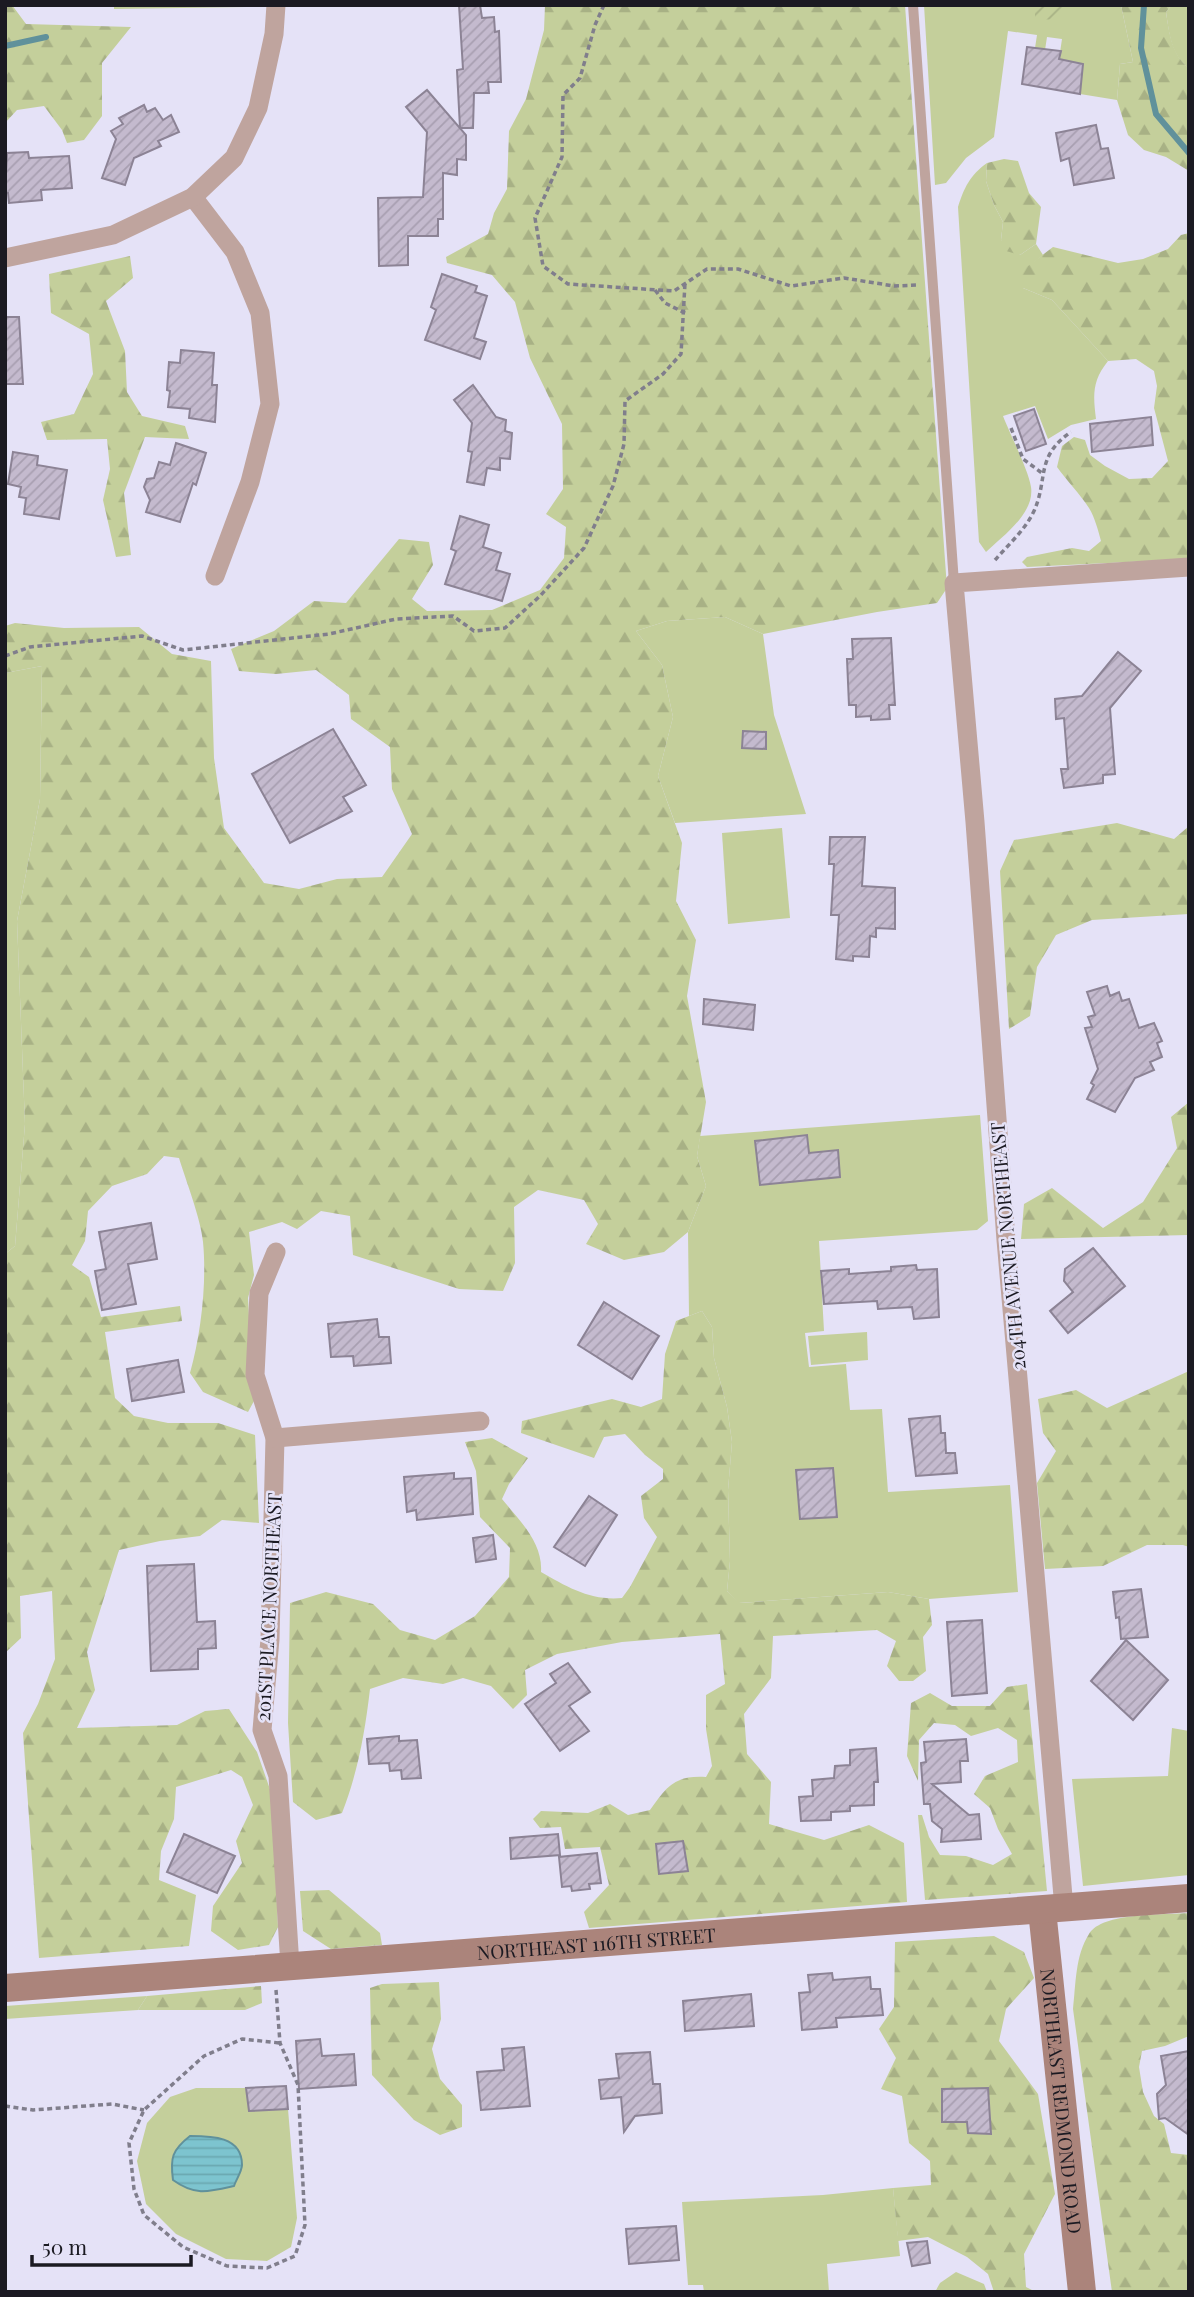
<svg xmlns="http://www.w3.org/2000/svg" width="1194" height="2297" viewBox="0 0 1194 2297" font-family="'Playfair Display',serif">
	<style>
		.grass { fill: #c4cf9b }
		.forest { fill: url(#forest-firs) }
		.garden { fill: url(#garden-furrows) }
		.water { fill: url(#water-rules); stroke: #60919b; stroke-width: 2 }
		.lines { fill: none; stroke-linecap: round; stroke-linejoin: round }
		.stream { stroke: #60919b; stroke-width: 6 }
		.building { fill: url(#building-hatch); stroke: #8c8395; stroke-width: 2 }
		.path { stroke: #807e8c; stroke-width: 3.5; stroke-dasharray: 5 3.5; stroke-linecap: butt }
		.lane { stroke: #bfa49e; stroke-width: 10 }
		.street { stroke: #bfa49e; stroke-width: 19 }
		.secondary { stroke: #ab847b; stroke-width: 28 }
		.labels { text-anchor: middle; dominant-baseline: central; stroke-width: 5; stroke-linejoin: round; paint-order: stroke }
		.street-label { font-size: 19px; fill: #1b1a22; stroke: #e5e2f7 }
	</style>
	<defs>
		<pattern id="forest-firs" width="22" height="20" patternUnits="userSpaceOnUse" patternTransform="scale(1.75)"><rect width="22" height="20" fill="#c4cf9b"/><path d="M5 1l3.5 6h-7zM16 11l3.5 6h-7z" fill="#a8b185"/></pattern>
		<pattern id="garden-furrows" width="10" height="10" patternUnits="userSpaceOnUse" patternTransform="scale(1.75)"><rect width="10" height="10" fill="#c4cf9b"/><path d="M-1 1l2-2M0 10L10 0M9 11l2-2" fill="none" stroke="#a8b185"/></pattern>
		<pattern id="water-rules" width="6" height="5" patternUnits="userSpaceOnUse" patternTransform="scale(1.75)"><rect width="6" height="5" fill="#7dc4cf"/><path d="M0 2.5h6" fill="none" stroke="#6ba8b1"/></pattern>
		<pattern id="building-hatch" width="6" height="6" patternUnits="userSpaceOnUse" patternTransform="scale(1.75)"><rect width="6" height="6" fill="#c4bace"/><path d="M-1 1l2-2M0 6l6-6M5 7l2-2" fill="none" stroke="#a89fb1"/></pattern>
	</defs>
	<rect width="100%" height="100%" fill="#e5e2f7"/>
	<g class="grass">
		<polygon points="114,5 247,5 247,7 114,9"/>
		<polygon points="924,5 1121,5 1133,62 1120,64 1117,100 1080,94 1083,64 1059,59 1062,39 1047,37 1045,50 1035,48 1037,35 1008,31 994,137 966,158 946,183 935,185"/>
		<path d="M1172,5l17,1v62c-18,-12 -20,-36 -23,-56z"/>
		<path d="M987,163l-1,18 8,24 9,17 -2,18 19,15 16,-11 7,11 -10,8 -10,25 29,12 56,61c-16,20 -15,34 -12,58l-25,6 -23,14 -13,-33 -32,10c7,18 25,53 28,71 4,26 -28,49 -45,65l-7,-10 -21,-335c6,-19 12,-32 29,-44z"/>
		<polygon points="725,617 763,634 774,715 806,814 675,823 658,776 673,717 662,665 636,631 667,621"/>
		<polygon points="42,666 40,799 17,921 25,1124 15,1246 5,1254 5,673"/>
		<polygon points="782,828 790,918 728,924 722,833"/>
		<polygon points="980,1115 988,1221 977,1230 819,1241 824,1331 805,1333 809,1367 846,1364 850,1410 882,1409 888,1492 1010,1485 1018,1592 929,1599 888,1592 739,1603 727,1591 730,1561 728,1490 732,1442 727,1407 714,1358 712,1327 702,1311 689,1316 688,1232 706,1186 697,1156 700,1136"/>
		<polygon points="867,1332 868,1360 811,1365 808,1336"/>
		<polygon points="1172,1728 1189,1731 1189,1875 1083,1886 1072,1779 1168,1776"/>
		<polygon points="147,1996 138,2010 5,2019 5,2006"/>
		<polygon points="196,2088 246,2088 249,2111 288,2109 297,2218 291,2247 267,2261 226,2259 176,2234 146,2204 137,2161 147,2123 170,2097"/>
		<polygon points="893,2188 900,2256 827,2264 829,2292 704,2292 703,2285 688,2285 682,2202 823,2195"/>
		<polygon points="956,2272 984,2284 987,2292 935,2292 940,2283"/>
	</g>
	<g class="forest">
		<polygon points="5,5 12,5 26,24 131,27 102,63 102,116 84,140 67,143 62,130 44,106 17,110 5,123"/>
		<path d="M545,5h360l42,583 -10,15 -60,9 -114,22 -38,-17 -58,4 -31,10 26,34 11,52 -15,59 24,67 -6,58 20,39 -9,56 19,106 -9,54 9,30 -18,46 -24,20 -40,8 -38,-16 12,-20 -14,-24 -46,-10 -24,17 1,56 -12,28 -44,-2 -106,-34 -3,-39 -29,-5 -24,18 -15,-7 -33,10 5,43 -6,23 6,103 -6,11 -45,-20 -13,-19c11,-39 17,-90 13,-131 -2,-23 -17,-61 -24,-84l-15,-2 -17,18 -35,12 -24,25 -3,30 -13,24 17,12 12,40 79,-11 2,15 -77,11 10,66 19,18 34,7h50l37,12 4,88 -37,-3 -22,16 -40,5 -41,9 -32,102 8,38 -18,38 100,-3 28,-14 24,-2 28,43 15,43 6,132 -9,18 -31,5 -27,-19 2,-25 29,-43 -6,-22 17,-36 -11,-28 -11,-7 -55,17 -2,32 -13,32 -2,29 37,15 -7,51 -150,12 -16,-225 15,-29 17,-45 -3,-68 -32,5 1,42 -16,15v-399l10,-8 10,-122 -8,-203 23,-122 2,-133 -37,7v-47l10,-3 49,5 75,-1 33,27 39,7 3,97 10,70 40,55 35,6 38,-10 45,-2 30,-43 -20,-45 -2,-42 -39,-28 -2,-24 -33,-25 -40,4 -37,-3 -8,-22 43,-18 40,-30 32,2 53,-64 30,3 4,23 -21,34 15,12 65,-1 48,-20 24,-32 2,-31 -20,-13 17,-25 -1,-65 -32,-66 -15,-56 -23,-27 -45,-12 -1,-6 42,-23 6,-21 13,-24 2,-58 17,-32 18,-69z"/>
		<path d="M1121,5h51l-6,7c3,20 6,44 23,56v103l-23,-14 -22,-7 -16,-15 -11,-35 3,-36 13,-2z"/>
		<polygon points="1004,159 1018,161 1029,193 1041,207 1036,244 1020,255 1006,251 1001,240 1003,222 994,205 986,181 987,163"/>
		<path d="M1189,233v326l-162,8 -5,-5 5,-5 45,-9 17,3 12,-10c-3,-11 -6,-23 -12,-33 -9,-14 -22,-27 -32,-41l5,-21 12,-9 11,3 5,15 15,11 24,13 23,-1 16,-17 -14,-53 3,-22 -3,-15 -18,-12 -28,2 -56,-61 -29,-12 -3,-16 33,-25 65,16 25,-4 25,-10 13,-14z"/>
		<polygon points="130,256 133,278 106,301 125,351 127,392 142,416 185,426 189,439 145,437 124,493 131,555 116,557 103,500 110,469 107,439 47,440 41,422 74,414 93,374 89,334 51,313 49,274"/>
		<polygon points="1117,823 1174,839 1189,826 1189,914 1092,920 1056,935 1037,967 1030,1016 1009,1029 1000,871 1014,840"/>
		<polygon points="1189,1102 1189,1235 1021,1239 1024,1204 1052,1188 1103,1228 1143,1202 1177,1148 1171,1117"/>
		<path d="M702,1311l10,16 2,31 13,49 5,35 -4,48 2,71 -3,30 13,12 148,-11 41,7 3,26 -9,12 3,34 -13,10h-14l-12,-15 9,-25 -19,-11 -104,6 -2,42 -27,36 3,40 24,28 -2,42 55,16 45,-15 35,18 3,59 -318,26 -5,-16 25,-27 -9,-38 -35,2 -4,-22 -21,1 -7,-9 8,-8 47,2 22,-9 18,11 22,-5c17,-24 25,-35 56,-33l6,-11 -6,-37v-34l19,-11 -5,-50 -98,8 -65,12 -32,16 2,25 -14,14 -22,-23 -28,-8 -20,6 -40,-6 -33,11c-5,43 -12,83 -28,124l-26,7 -23,-18 -5,-79 2,-120 36,-11 47,12 27,26 35,10 40,-24 34,-39 1,-29 -30,-31 -4,-46 -11,-29 27,-4 36,20 -19,26 -7,15c18,22 41,44 39,73 26,15 50,29 81,26l8,-11 27,-50 -13,-19 -3,-22 22,-17v-10l-18,-14 -20,-21 -21,3 -10,21 -73,-25 1,-12 90,-22 29,8 21,-8 3,-45 11,-33z"/>
		<polygon points="1189,1371 1189,1547 1183,1545 1147,1545 1103,1566 1045,1569 1037,1483 1056,1451 1043,1433 1038,1399 1076,1390 1107,1408"/>
		<polygon points="1027,1684 1047,1891 925,1900 918,1815 922,1815 929,1837 940,1855 966,1856 993,1865 1012,1854 998,1829 990,1808 974,1794 985,1776 1018,1762 1017,1740 998,1728 971,1736 955,1725 934,1723 919,1740 918,1781 907,1756 911,1703 930,1693 952,1706 990,1706 1007,1687"/>
		<polygon points="329,1890 380,1933 382,1945 331,1949 303,1931 300,1891"/>
		<path d="M1189,1913v123l-24,10 -23,5 -3,16 4,25 11,24 10,8 7,29 18,2v137h-77l-39,-283c3,-25 2,-53 16,-75 13,-22 75,-19 100,-21z"/>
		<polygon points="994,1936 1024,1952 1034,1978 1006,2009 999,2041 1038,2094 1055,2194 1024,2254 1026,2287 1036,2292 994,2292 988,2274 967,2257 928,2237 898,2241 893,2188 931,2185 930,2161 909,2143 902,2096 881,2089 896,2058 879,2029 894,2007 895,1942"/>
		<polygon points="439,1982 441,2019 432,2049 440,2079 462,2105 462,2127 440,2135 414,2120 372,2075 370,1988 382,1984"/>
		<polygon points="261,1986 262,2003 245,2010 138,2010 147,1996"/>
	</g>
	<polygon class="garden" points="1035,5 1064,5 1063,20 1035,19"/>
	<path class="water" d="M190,2136c21,0 52,0 52,29 0,6 -6,15 -8,21 -26,6 -39,10 -61,-6 -3,-22 -1,-30 17,-44z"/>
	<g class="lines">
		<g class="stream">
			<polyline points="1144,5 1141,48 1156,114 1189,153"/>
			<polyline points="5,46 46,37"/>
		</g>
	</g>
	<g class="building">
		<polygon points="459,5 480,5 482,18 494,17 495,32 499,31 501,82 488,82 489,93 474,93 473,128 460,128 457,70 463,69"/>
		<polygon points="1027,47 1061,51 1059,59 1083,64 1080,94 1022,84"/>
		<polygon points="427,90 466,135 466,160 457,159 457,175 443,173 443,219 438,219 438,236 408,236 408,265 379,266 378,198 423,197 427,132 406,107"/>
		<polygon points="144,105 147,112 155,108 163,120 171,115 179,132 158,141 161,146 134,158 125,185 102,178 116,139 111,131 123,124 119,118"/>
		<polygon points="1096,125 1101,149 1108,148 1114,178 1074,185 1069,158 1061,161 1056,133"/>
		<polygon points="28,152 29,158 69,156 72,188 41,190 42,200 9,203 8,193 5,193 7,153"/>
		<polygon points="442,274 477,286 475,292 487,296 474,338 486,342 480,359 425,340 436,310 431,307"/>
		<polygon points="5,317 19,317 23,384 5,384"/>
		<polygon points="181,350 214,353 212,385 217,385 215,422 189,418 190,409 168,407 170,391 167,390 169,362 180,363"/>
		<polygon points="473,385 496,417 506,420 505,431 512,433 510,459 500,458 500,470 487,468 484,485 467,482 472,452 468,451 472,423 454,400"/>
		<polygon points="1034,409 1046,444 1026,451 1014,416"/>
		<polygon points="1151,417 1153,445 1092,452 1090,424"/>
		<polygon points="176,443 206,453 196,485 193,483 180,522 146,512 150,500 144,487 147,479 154,478 159,462 170,465"/>
		<polygon points="13,452 38,456 37,465 67,470 59,519 24,514 26,498 19,497 21,487 8,484"/>
		<polygon points="460,516 489,525 483,547 501,553 496,570 510,574 502,601 445,584 456,551 451,549"/>
		<polygon points="891,638 895,705 889,705 890,719 871,720 871,716 856,717 856,705 849,705 847,659 853,659 852,639"/>
		<polygon points="1118,652 1141,671 1110,708 1115,774 1103,775 1103,783 1064,788 1061,769 1068,769 1064,718 1056,719 1055,699 1082,696"/>
		<polygon points="333,729 366,785 343,797 352,811 290,843 252,774"/>
		<polygon points="743,731 766,732 766,749 742,748"/>
		<polygon points="830,837 865,837 862,886 895,888 895,929 876,928 876,937 870,936 869,957 853,956 853,961 836,959 839,915 831,915 834,864 829,864"/>
		<polygon points="1107,986 1110,996 1119,992 1122,1001 1129,999 1139,1028 1154,1023 1162,1041 1157,1043 1162,1057 1150,1062 1154,1070 1135,1078 1115,1112 1087,1099 1094,1085 1091,1083 1098,1069 1085,1028 1092,1027 1088,1017 1095,1015 1087,992"/>
		<polygon points="704,999 755,1005 753,1030 703,1024"/>
		<polygon points="807,1135 809,1153 838,1150 840,1177 760,1185 755,1141"/>
		<polygon points="151,1223 157,1259 128,1264 136,1304 102,1310 95,1271 106,1269 99,1232"/>
		<polygon points="1093,1248 1125,1286 1068,1333 1050,1311 1073,1292 1064,1281 1065,1269"/>
		<polygon points="916,1265 917,1270 937,1269 939,1317 914,1319 912,1307 878,1309 877,1301 824,1304 821,1271 849,1269 849,1274 891,1271 891,1267"/>
		<polygon points="604,1302 659,1336 632,1379 578,1345"/>
		<polygon points="377,1319 379,1337 389,1337 391,1363 354,1366 353,1356 331,1357 328,1324"/>
		<polygon points="178,1360 184,1392 132,1401 127,1369"/>
		<polygon points="940,1416 941,1433 945,1433 946,1453 955,1453 957,1473 916,1476 909,1419"/>
		<polygon points="833,1468 837,1517 800,1519 796,1470"/>
		<polygon points="454,1473 454,1479 471,1478 473,1514 417,1520 416,1510 407,1512 404,1477"/>
		<polygon points="589,1496 617,1515 585,1566 554,1547"/>
		<polygon points="493,1535 496,1559 476,1562 473,1538"/>
		<polygon points="194,1564 197,1622 215,1621 216,1648 198,1649 198,1669 151,1671 147,1566"/>
		<polygon points="1141,1589 1148,1637 1121,1639 1119,1617 1116,1618 1113,1592"/>
		<polygon points="982,1620 987,1693 952,1696 947,1622"/>
		<polygon points="1126,1640 1168,1680 1133,1720 1091,1681"/>
		<polygon points="568,1663 590,1692 569,1706 589,1731 560,1751 525,1704 556,1683 550,1674"/>
		<polygon points="399,1736 399,1741 417,1740 421,1778 402,1779 401,1770 390,1771 389,1763 369,1764 367,1739"/>
		<polygon points="966,1739 968,1761 960,1761 961,1782 932,1784 969,1815 979,1814 981,1839 941,1842 942,1829 932,1821 930,1804 924,1804 921,1763 926,1762 924,1742"/>
		<polygon points="876,1748 878,1782 874,1782 874,1805 850,1806 850,1811 831,1812 831,1820 801,1821 799,1797 813,1796 812,1780 834,1778 835,1766 850,1765 850,1750"/>
		<polygon points="184,1834 235,1856 217,1893 167,1872"/>
		<polygon points="558,1834 560,1855 511,1859 510,1838"/>
		<polygon points="683,1841 688,1871 659,1874 656,1844"/>
		<polygon points="597,1853 601,1883 589,1884 590,1889 572,1891 571,1886 562,1887 559,1857"/>
		<polygon points="832,1973 833,1980 870,1977 871,1989 880,1989 883,2015 836,2018 837,2027 802,2030 799,1993 810,1992 808,1975"/>
		<polygon points="751,1994 754,2026 685,2031 683,2001"/>
		<polygon points="320,2039 322,2056 354,2054 356,2085 299,2089 296,2041"/>
		<polygon points="524,2047 530,2106 481,2110 477,2072 504,2070 502,2049"/>
		<polygon points="1189,2051 1189,2135 1165,2118 1159,2119 1157,2094 1166,2085 1161,2056"/>
		<polygon points="650,2052 653,2084 660,2084 662,2113 635,2116 624,2132 621,2097 601,2099 599,2080 619,2078 616,2054"/>
		<polygon points="286,2086 288,2109 249,2111 246,2088"/>
		<polygon points="988,2088 991,2134 968,2133 967,2122 942,2122 942,2089"/>
		<polygon points="676,2226 679,2260 629,2264 626,2229"/>
		<polygon points="927,2241 930,2263 912,2266 907,2243"/>
	</g>
	<g class="lines">
		<g class="path">
			<polyline points="604,5 595,25 580,78 563,95 562,157 535,218 543,266 568,284 674,291 707,269 738,269 791,286 844,278 894,286 919,285"/>
			<polyline points="655,290 665,303 685,313"/>
			<polyline points="1011,428 1023,459 1042,473"/>
			<path d="M995,560c13,-15 29,-29 38,-47 16,-32 1,-56 38,-81"/>
			<polyline points="5,656 30,647 142,636 183,650 329,634 396,619 453,616 474,631 505,628 540,596 584,548 613,486 624,444 625,401 663,374 681,354 685,283"/>
			<polyline points="276,1990 280,2043 298,2085 305,2225 295,2256 267,2268 227,2266 183,2247 144,2215 134,2189 129,2143 144,2110 204,2056 242,2039 280,2043"/>
			<polyline points="5,2106 33,2110 112,2104 144,2110"/>
		</g>
		<polyline class="lane" points="913,5 954,583"/>
		<g class="street">
			<polyline points="193,197 235,252 260,313 270,404 250,482 215,576"/>
			<polyline points="5,258 113,235 193,197 234,158 258,108 274,34 276,5"/>
			<polyline points="276,1252 259,1293 255,1375 275,1438 270,1639 262,1730 278,1776 290,1966"/>
			<polyline points="275,1438 480,1421"/>
			<polyline points="1064,1908 1006,1240 975,822 954,583 1189,567"/>
		</g>
		<g class="secondary">
			<path id="s1" d="M1042,1910l40,382"/>
			<path id="s2" d="M5,1988l1184,-90"/>
		</g>
	</g>
	<g class="labels">
		<g class="street-label">
			<text transform="translate(1007 1246) rotate(-95)">204TH AVENUE NORTHEAST</text>
			<text transform="translate(268 1607) rotate(-87)">201ST PLACE NORTHEAST</text>
			<text stroke="none"><textPath href="#s2" startOffset="593">NORTHEAST 116TH STREET</textPath></text>
			<text stroke="none"><textPath href="#s1" startOffset="192">NORTHEAST REDMOND ROAD</textPath></text>
		</g>
	</g>
	<rect width="1194" height="2297" fill="none" stroke="#1b1a22" stroke-width="14"/>
	<path d="M32 2255v10h159v-10" fill="none" stroke="#1b1a22" stroke-width="3.5"/>
	<text x="42" y="2255" font-size="21" fill="#1b1a22" stroke="#e5e2f7" stroke-width="5" paint-order="stroke">50 m</text>
</svg>
